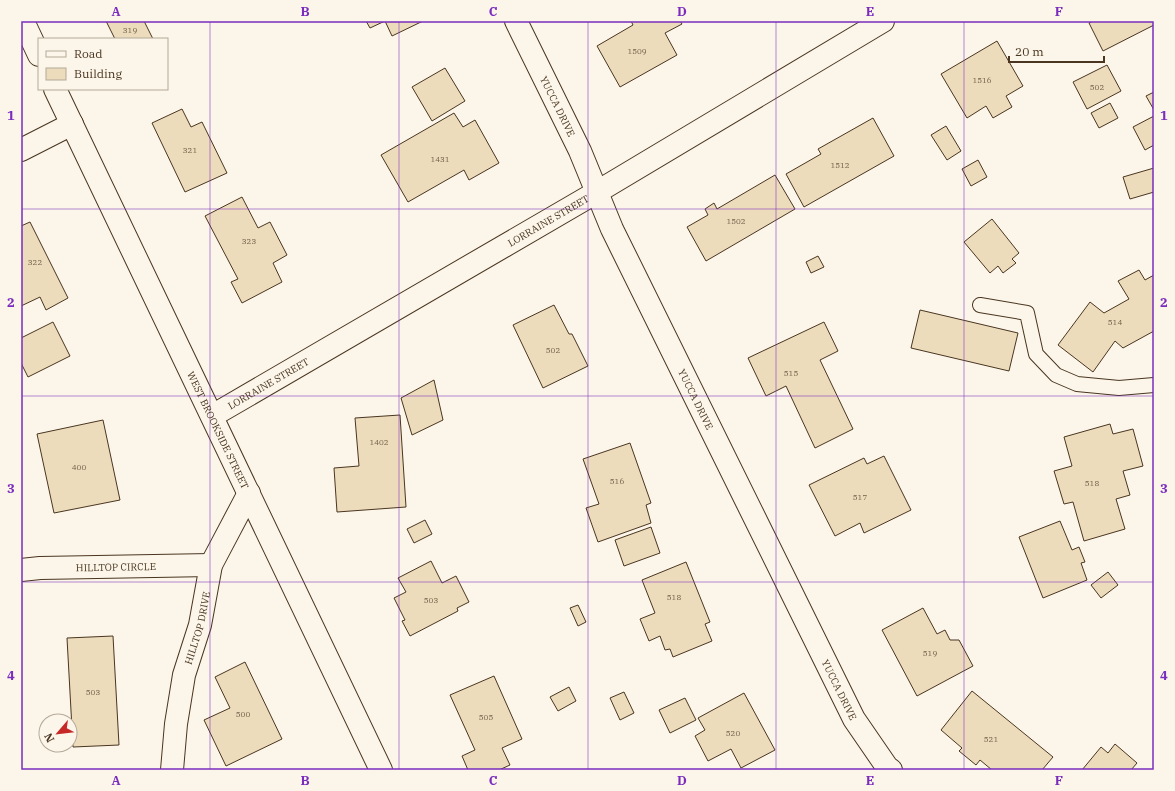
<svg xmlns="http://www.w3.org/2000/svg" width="1175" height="791" viewBox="0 0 1175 791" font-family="'IBM Plex Serif',serif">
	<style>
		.building { fill: #ecdcbc; stroke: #4a3520 }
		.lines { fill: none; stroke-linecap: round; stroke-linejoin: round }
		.service-casing { stroke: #4a3520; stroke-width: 16 }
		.minor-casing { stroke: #4a3520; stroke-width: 24 }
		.tertiary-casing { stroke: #4a3520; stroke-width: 24 }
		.service { stroke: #fbf6e9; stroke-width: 14 }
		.minor { stroke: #fbf6e9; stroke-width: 22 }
		.tertiary { stroke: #fbf6e9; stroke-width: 22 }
		.grid { fill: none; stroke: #7b2cbf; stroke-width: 1; stroke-opacity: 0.55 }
		.labels { text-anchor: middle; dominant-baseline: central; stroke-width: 3; stroke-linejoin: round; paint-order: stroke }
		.number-label { font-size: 8px; fill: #725f47 }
		.street-label { font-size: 10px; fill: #4a3520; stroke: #fbf6e9 }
		.neatline { fill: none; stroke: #7b2cbf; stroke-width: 1.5 }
		.grid-label { font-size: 13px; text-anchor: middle; font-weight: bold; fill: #7b2cbf }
	</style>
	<rect width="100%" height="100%" fill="#fbf6e9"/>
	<g class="building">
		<polygon points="106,21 144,21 153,39 115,39"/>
		<polygon points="366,21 423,21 392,36 385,21 370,28"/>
		<polygon points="631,21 680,21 682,24 665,33 677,55 620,87 597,46 633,25"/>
		<polygon points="1093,21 1154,21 1154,25 1103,51 1089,23"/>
		<polygon points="997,41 1023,86 1006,96 1012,107 993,118 986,106 967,118 941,74"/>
		<polygon points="1107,65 1121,91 1087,109 1073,82"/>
		<polygon points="445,68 465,101 432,121 412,87"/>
		<polygon points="1154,92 1154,110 1146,96"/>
		<polygon points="1110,103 1118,118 1099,128 1091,113"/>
		<polygon points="182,109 191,127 202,122 227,173 185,192 152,123"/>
		<polygon points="454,113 463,127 475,120 499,163 469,180 464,170 408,202 381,155"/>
		<polygon points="1154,116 1154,145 1145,150 1133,127"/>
		<polygon points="873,118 894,156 804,207 786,174 821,154 818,149"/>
		<polygon points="946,126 961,151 947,160 931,135"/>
		<polygon points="978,160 987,177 971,186 962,169"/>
		<polygon points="1154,168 1154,192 1130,199 1123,177"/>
		<polygon points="775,175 795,209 706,261 687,227 708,215 705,209 714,203 717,209"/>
		<polygon points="242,197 258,228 270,222 287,255 273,263 282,282 242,303 231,282 238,279 205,216"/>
		<polygon points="992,219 1019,253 1012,259 1016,263 1003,273 998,266 990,273 964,242"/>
		<polygon points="30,222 68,298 46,310 40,297 21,306 21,226"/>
		<polygon points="818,256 824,267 811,273 806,262"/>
		<polygon points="1139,270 1145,280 1154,275 1154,331 1123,348 1115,341 1093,372 1058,345 1090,302 1104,313 1129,299 1118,281"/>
		<polygon points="554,305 569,334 572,334 588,366 543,388 513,325"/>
		<polygon points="920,310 1018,333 1009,371 911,348"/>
		<polygon points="53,322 70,356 28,377 21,363 21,338"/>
		<polygon points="824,322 838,351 820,360 853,429 815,448 786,386 766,396 748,358"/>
		<polygon points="434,380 443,420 412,435 401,398"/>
		<polygon points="400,415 406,507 337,512 334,468 359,466 355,418"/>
		<polygon points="103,420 120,500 54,513 37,434"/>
		<polygon points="1110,424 1113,434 1133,429 1143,466 1123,471 1130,495 1116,499 1125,529 1084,541 1073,502 1064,504 1054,471 1072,466 1064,437"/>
		<polygon points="630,443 651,503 646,505 651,523 598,542 586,508 599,504 583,459"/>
		<polygon points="884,456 911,510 864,533 860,523 835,536 809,485 864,458 867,464"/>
		<polygon points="425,520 432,534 414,543 407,529"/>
		<polygon points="1060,521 1072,550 1079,547 1085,562 1081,563 1087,580 1043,598 1019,537"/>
		<polygon points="651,527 660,553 624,566 615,540"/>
		<polygon points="431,561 442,583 456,576 469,602 457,608 458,611 410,636 402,621 405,620 394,598 406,592 398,578"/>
		<polygon points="686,562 710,622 705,624 712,641 673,657 670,649 665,650 660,636 649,641 640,619 655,613 642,580"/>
		<polygon points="1108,572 1118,585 1101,598 1091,585"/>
		<polygon points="578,605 586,622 578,626 570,608"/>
		<polygon points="923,608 937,634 945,630 950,640 959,640 973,666 917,696 882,630"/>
		<polygon points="113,636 119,745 73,747 67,638"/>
		<polygon points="245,662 282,739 226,766 204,720 230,708 215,677"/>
		<polygon points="494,676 522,739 502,748 510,765 499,770 468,770 462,756 475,750 450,695"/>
		<polygon points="569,687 576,701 558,711 550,697"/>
		<polygon points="972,691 1053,757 1042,770 992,770 980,760 976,765 959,751 962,748 941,730"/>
		<polygon points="624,692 634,713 620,720 610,698"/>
		<polygon points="744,693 775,750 741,768 731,749 708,761 695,736 705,730 698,718"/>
		<polygon points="685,698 696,720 670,733 659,710"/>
		<polygon points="1115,744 1137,763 1131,770 1082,770 1101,747 1108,753"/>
	</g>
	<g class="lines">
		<defs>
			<polyline id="service" points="980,305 1027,313 1036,354 1056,375 1077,384 1119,388 1154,385"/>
			<g id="minor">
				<path id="s1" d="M516,21l64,130 32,78 242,490 33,48 4,3"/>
				<polyline points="21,150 72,124"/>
				<path id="s2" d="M212,416l385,-224 286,-171"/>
				<path id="s3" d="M21,570l19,-2 171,-3"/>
				<path id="s4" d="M172,770l4,-46 8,-49 16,-50 11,-60 38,-72"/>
			</g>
			<g id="tertiary">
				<polyline points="23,21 39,55"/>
				<path id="s5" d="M55,89l326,681"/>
			</g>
		</defs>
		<use href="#service" class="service-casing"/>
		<use href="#minor" class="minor-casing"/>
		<use href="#tertiary" class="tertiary-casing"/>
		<use href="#service" class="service"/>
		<use href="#minor" class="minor"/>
		<use href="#tertiary" class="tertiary"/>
	</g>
	<path class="grid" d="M210,21v749M399,21v749M588,21v749M776,21v749M964,21v749M21,209h1133M21,396h1133M21,582h1133"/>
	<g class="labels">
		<g class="number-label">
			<text x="130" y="30">319</text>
			<text x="637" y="51">1509</text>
			<text x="982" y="80">1516</text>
			<text x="1097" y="87">502</text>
			<text x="190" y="150">321</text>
			<text x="440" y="159">1431</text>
			<text x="840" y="165">1512</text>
			<text x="736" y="221">1502</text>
			<text x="249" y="241">323</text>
			<text x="35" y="262">322</text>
			<text x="1115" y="322">514</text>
			<text x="553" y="350">502</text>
			<text x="791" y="373">515</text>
			<text x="379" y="442">1402</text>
			<text x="79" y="467">400</text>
			<text x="617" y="481">516</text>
			<text x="1092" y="483">518</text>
			<text x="860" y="497">517</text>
			<text x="674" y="597">518</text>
			<text x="431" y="600">503</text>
			<text x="930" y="653">519</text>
			<text x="93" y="692">503</text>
			<text x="243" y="714">500</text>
			<text x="486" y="717">505</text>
			<text x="733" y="733">520</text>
			<text x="991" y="739">521</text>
		</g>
		<g class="street-label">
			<text stroke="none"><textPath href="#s1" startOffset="95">YUCCA DRIVE</textPath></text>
			<text stroke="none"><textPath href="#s2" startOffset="389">LORRAINE STREET</textPath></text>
			<text stroke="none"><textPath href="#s2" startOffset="65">LORRAINE STREET</textPath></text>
			<text stroke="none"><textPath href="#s1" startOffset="419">YUCCA DRIVE</textPath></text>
			<text stroke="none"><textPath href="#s5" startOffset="378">WEST BROOKSIDE STREET</textPath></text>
			<text stroke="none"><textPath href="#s3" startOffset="95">HILLTOP CIRCLE</textPath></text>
			<text stroke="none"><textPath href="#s4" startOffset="145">HILLTOP DRIVE</textPath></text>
			<text stroke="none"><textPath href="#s1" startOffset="743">YUCCA DRIVE</textPath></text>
		</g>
	</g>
	<rect width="1175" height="791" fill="none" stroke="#fbf6e9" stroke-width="44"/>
	<rect x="38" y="38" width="130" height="52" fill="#fbf6e9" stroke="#b4a999"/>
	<rect x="46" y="51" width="20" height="6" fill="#fbf6e9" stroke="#b4a999"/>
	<text x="74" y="58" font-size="12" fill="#4a3520">Road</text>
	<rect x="46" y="68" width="20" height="12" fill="#ecdcbc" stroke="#b4a999"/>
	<text x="74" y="78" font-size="12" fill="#4a3520">Building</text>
	<g transform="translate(58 733) rotate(242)"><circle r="19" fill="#fbf6e9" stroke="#b4a999"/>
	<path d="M0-3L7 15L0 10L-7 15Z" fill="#c62828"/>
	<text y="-6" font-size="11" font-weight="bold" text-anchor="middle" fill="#4a3520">N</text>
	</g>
	<path d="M1009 56v6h95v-6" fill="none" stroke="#4a3520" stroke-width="2"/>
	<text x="1015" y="56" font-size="12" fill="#4a3520" stroke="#fbf6e9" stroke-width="3" paint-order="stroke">20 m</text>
	<rect x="22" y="22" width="1131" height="747" class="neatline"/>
	<g class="grid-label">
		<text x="116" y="16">A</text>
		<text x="305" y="16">B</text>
		<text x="493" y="16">C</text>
		<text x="682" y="16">D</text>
		<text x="870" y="16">E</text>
		<text x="1059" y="16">F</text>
		<text x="11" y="120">1</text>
		<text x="1164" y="120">1</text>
		<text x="11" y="307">2</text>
		<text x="1164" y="307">2</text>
		<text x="11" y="493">3</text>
		<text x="1164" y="493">3</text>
		<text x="11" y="680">4</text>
		<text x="1164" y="680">4</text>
		<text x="116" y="785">A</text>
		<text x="305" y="785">B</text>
		<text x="493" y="785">C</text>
		<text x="682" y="785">D</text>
		<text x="870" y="785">E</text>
		<text x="1059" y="785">F</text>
	</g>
</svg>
